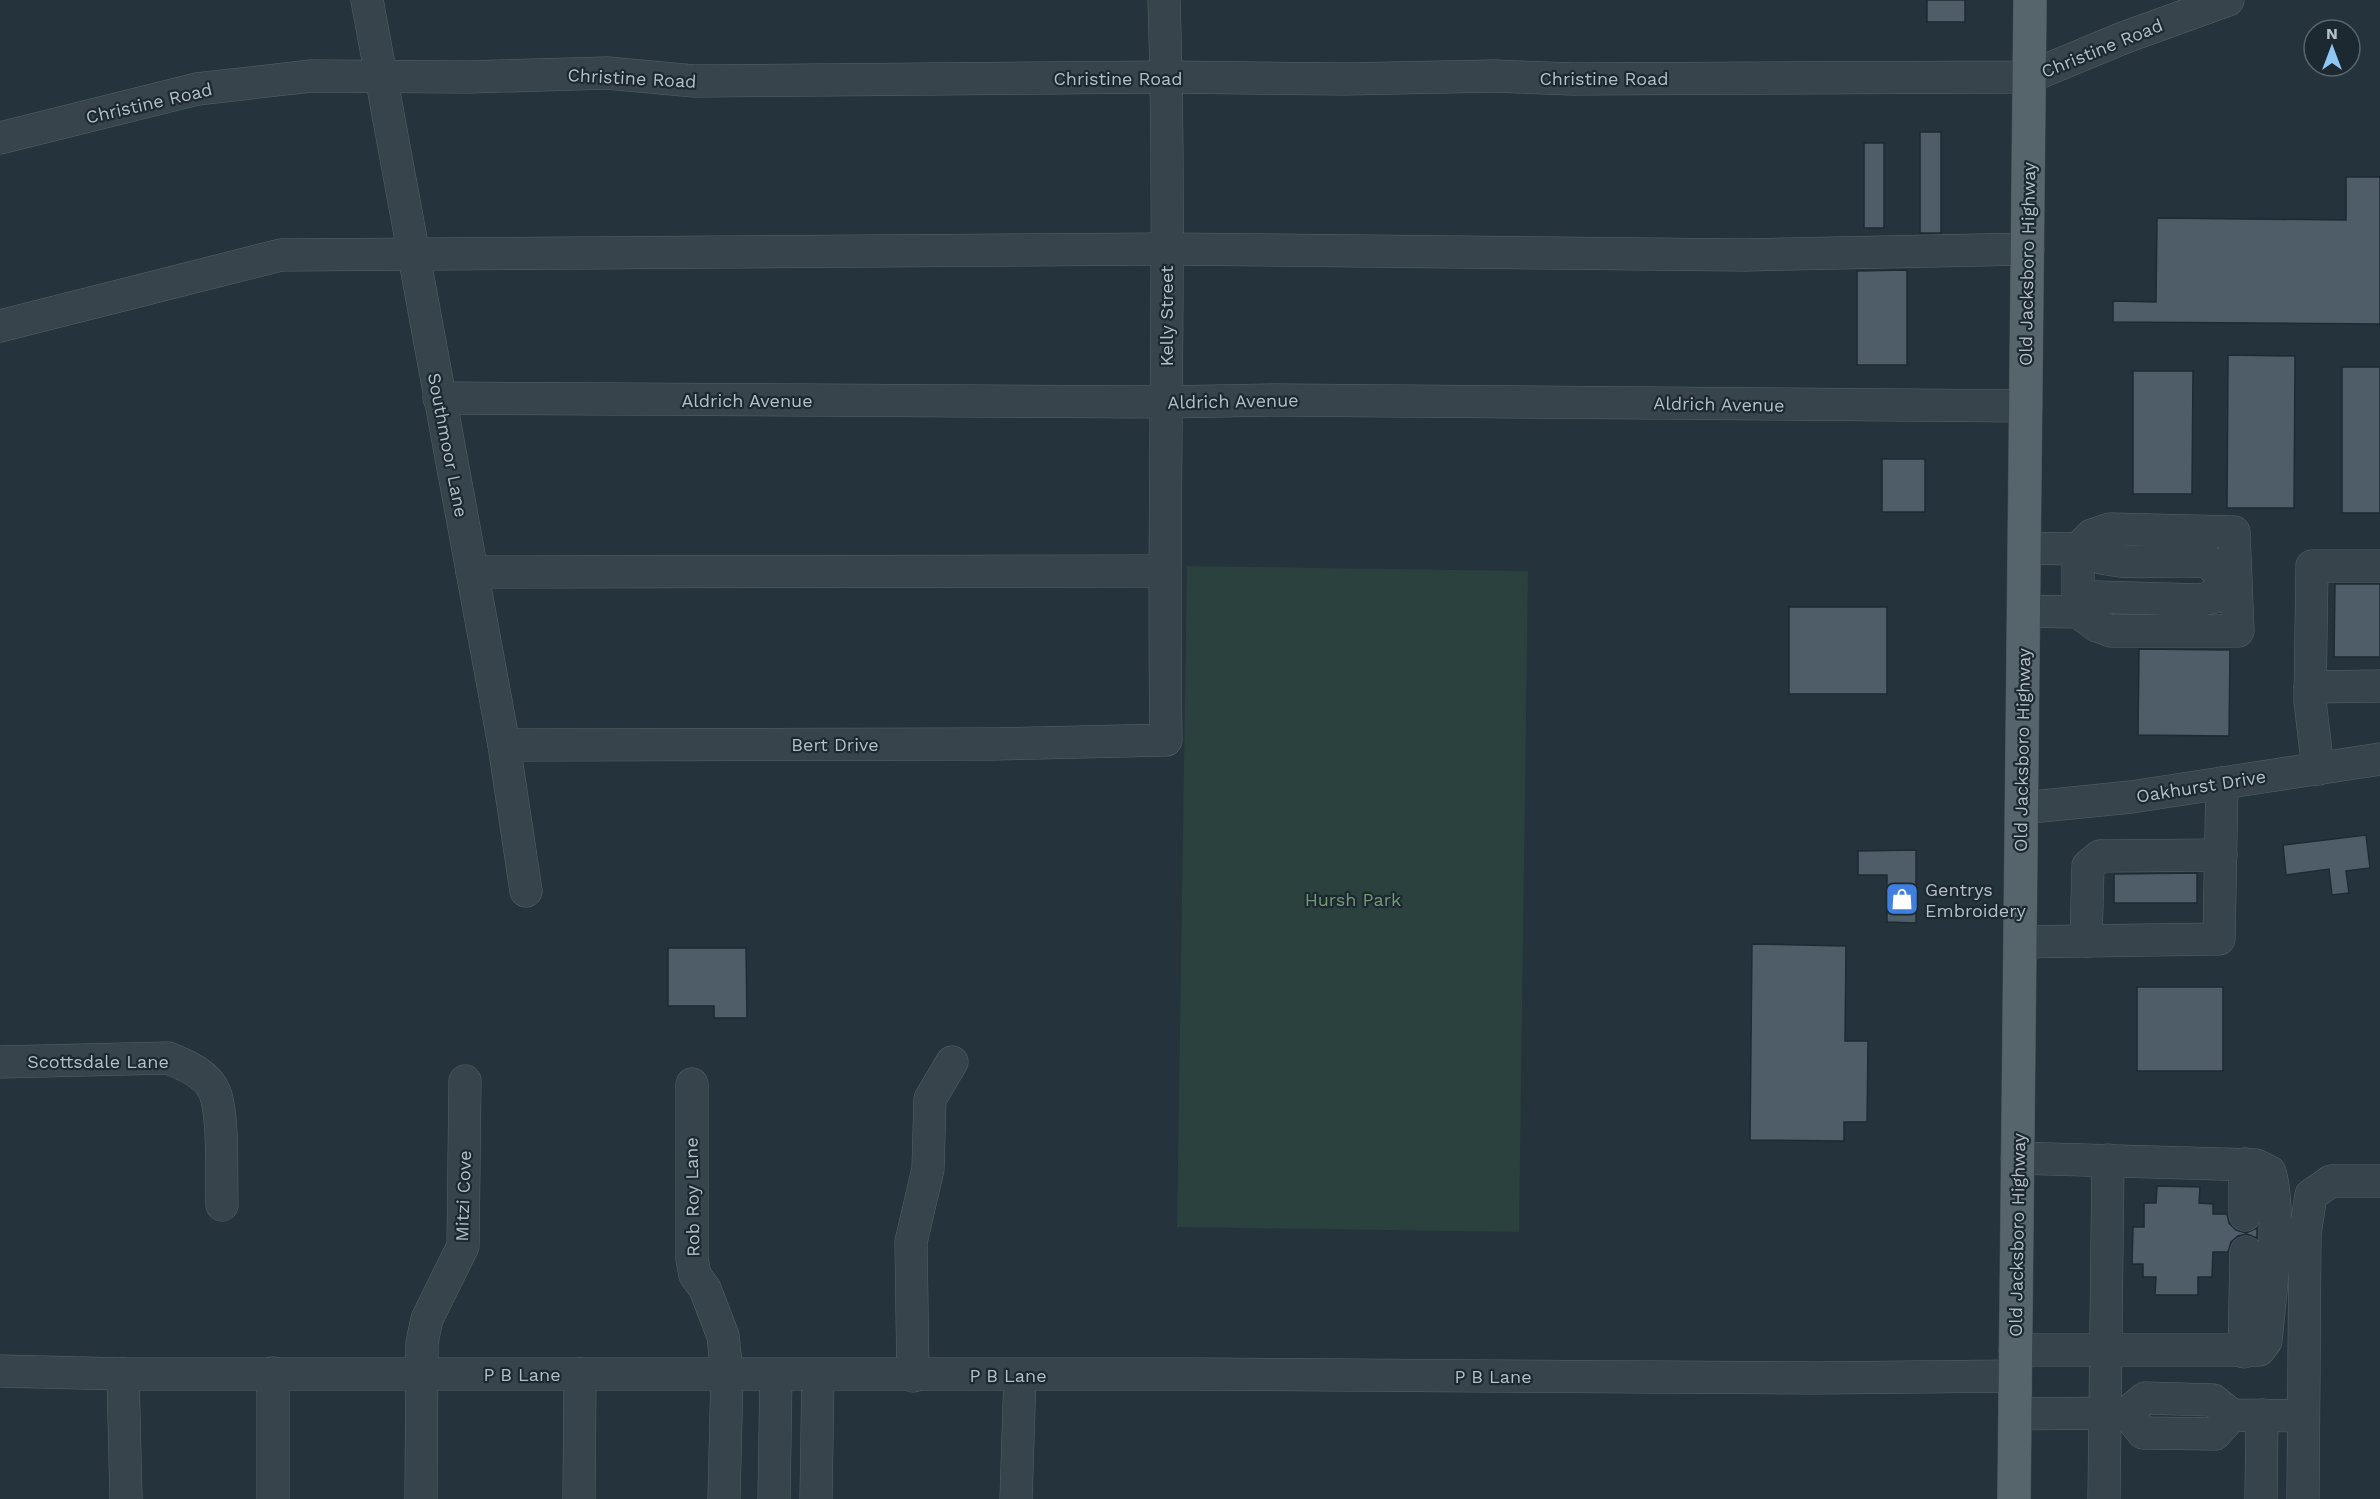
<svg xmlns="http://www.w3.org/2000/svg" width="2380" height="1499" viewBox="0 0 2380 1499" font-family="'Work Sans',sans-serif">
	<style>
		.green { fill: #2a413e }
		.building { fill: #4e5d67; stroke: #1f2b33; stroke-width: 1.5 }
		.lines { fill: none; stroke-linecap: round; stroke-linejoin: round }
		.minor-casing { stroke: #56626a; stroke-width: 33 }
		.major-casing { stroke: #445058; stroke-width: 34 }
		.minor { stroke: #38444c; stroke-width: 32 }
		.major { stroke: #56646c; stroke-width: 33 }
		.labels { text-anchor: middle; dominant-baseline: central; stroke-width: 4.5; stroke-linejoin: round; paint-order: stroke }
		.street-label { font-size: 18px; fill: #b4bfc8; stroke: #1d2931 }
		.poi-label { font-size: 18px; fill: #b4bfc8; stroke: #1d2931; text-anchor: start }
		.park-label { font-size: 18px; fill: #739c76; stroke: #1d2931 }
	</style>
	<rect width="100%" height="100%" fill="#25333c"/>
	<polygon class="green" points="1187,566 1528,571 1519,1232 1177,1227"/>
	<g class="building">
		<rect x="1927" y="0" width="38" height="22"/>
		<rect x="1920" y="132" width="21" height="101"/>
		<rect x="1864" y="143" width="20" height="85"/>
		<polygon points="2346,177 2380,177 2380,324 2113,322 2113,301 2156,302 2157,218 2346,220"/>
		<polygon points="1907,270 1907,365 1857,365 1857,271"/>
		<polygon points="2228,355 2295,356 2294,508 2227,508"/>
		<rect x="2342" y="367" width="38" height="146"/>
		<polygon points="2133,371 2193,371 2192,494 2133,494"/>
		<rect x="1882" y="459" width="43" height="53"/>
		<polygon points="2335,584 2380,584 2380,657 2334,657"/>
		<rect x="1789" y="607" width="98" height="87"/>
		<polygon points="2139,649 2230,650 2229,736 2138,735"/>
		<polygon points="2366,835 2370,868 2346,871 2349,893 2332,895 2329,869 2286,875 2283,845"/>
		<polygon points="1916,850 1916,923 1887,922 1887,875 1858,875 1858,851"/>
		<polygon points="2197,873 2197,903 2114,903 2114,874"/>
		<polygon points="1752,944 1846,946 1845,1041 1868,1041 1867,1122 1844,1122 1844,1141 1750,1140"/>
		<polygon points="668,948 746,948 747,1018 714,1018 714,1006 668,1006"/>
		<rect x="2137" y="987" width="86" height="84"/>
		<polygon points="2157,1186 2200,1187 2199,1203 2213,1204 2213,1214 2227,1214 2229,1223 2236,1230 2246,1233 2257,1228 2257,1238 2247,1234 2238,1236 2231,1242 2228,1252 2213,1252 2212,1277 2198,1277 2198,1295 2155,1295 2156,1277 2143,1277 2143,1264 2132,1264 2133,1227 2144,1227 2144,1203 2156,1203"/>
	</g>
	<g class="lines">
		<defs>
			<g id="minor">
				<polyline points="367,0 504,745 526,891"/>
				<polyline points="0,138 197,89 311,76 469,77 607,73 694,81 1166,77 1345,79 1494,76 1573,79 2029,77 2123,38 2228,0"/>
				<polyline points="0,326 281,255 1166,249 1744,255 2028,249"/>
				<polyline points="439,398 1166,402 1276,400 2026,406"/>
				<path d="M2078,549c41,22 86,8 131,13l11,13v10l-6,12 -14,3 -103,-3 -19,15z"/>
				<polyline points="472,572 1163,571"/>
				<polyline points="2024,611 2078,612 2097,626 2111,631 2238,631 2234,532 2110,529 2092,535 2078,549 2024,548"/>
				<polyline points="2310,687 2380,686"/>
				<path d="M504,745l489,-1 173,-4c-4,-246 6,-493 -2,-740"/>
				<polyline points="2318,769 2310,701 2312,566 2380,566"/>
				<polyline points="2022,808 2131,797 2380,759"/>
				<polyline points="2086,941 2088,866 2100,856 2221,855"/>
				<polyline points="2020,942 2219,939 2222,783"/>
				<path d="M0,1062l168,-4c17,7 40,16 47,35 9,24 6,84 7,112"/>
				<polyline points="692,1084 692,1259 695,1275 705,1289 723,1336 727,1374 724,1499"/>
				<polyline points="2245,1164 2245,1215"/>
				<path d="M2015,1350h244l7,-9c4,-46 16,-127 4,-169l-14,-7 -239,-7"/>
				<polyline points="2244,1352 2246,1252"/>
				<polyline points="0,1371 123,1374 1190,1374 1815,1378 2015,1376"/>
				<polyline points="123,1374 126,1499"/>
				<polyline points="913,1376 911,1242 928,1169 930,1099 952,1062"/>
				<polyline points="2015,1414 2126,1413"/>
				<polyline points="2232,1415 2215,1434 2143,1433 2127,1413 2145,1398 2213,1400 2232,1415 2303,1416"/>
				<polyline points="273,1499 273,1373"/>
				<polyline points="421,1499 422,1343 427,1319 463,1246 465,1081"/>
				<polyline points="579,1499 580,1374"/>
				<polyline points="774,1499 776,1375"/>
				<polyline points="816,1499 818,1375"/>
				<polyline points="1016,1499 1020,1375"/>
				<polyline points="2104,1499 2108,1160"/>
				<polyline points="2261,1499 2262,1415"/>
				<polyline points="2303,1499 2305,1234 2311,1195 2331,1181 2380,1181"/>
			</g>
			<polyline id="major" points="2014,1499 2030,0"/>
		</defs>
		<use href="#minor" class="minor-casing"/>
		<use href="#major" class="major-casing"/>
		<use href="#minor" class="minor"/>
		<use href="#major" class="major"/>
	</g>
	<defs>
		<symbol id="shop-square" viewBox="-11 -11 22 22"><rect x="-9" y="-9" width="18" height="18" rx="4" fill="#3f7fe0" stroke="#1d2931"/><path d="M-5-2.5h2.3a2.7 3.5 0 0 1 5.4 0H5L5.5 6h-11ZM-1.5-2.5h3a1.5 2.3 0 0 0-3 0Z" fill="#fff"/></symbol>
	</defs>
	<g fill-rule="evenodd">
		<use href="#shop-square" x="1883" y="880" width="38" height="38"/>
	</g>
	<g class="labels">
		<g class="street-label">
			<text transform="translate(2102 48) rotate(-22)">Christine Road</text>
			<text transform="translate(632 78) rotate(3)">Christine Road</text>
			<text x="1118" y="78">Christine Road</text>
			<text x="1604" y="78">Christine Road</text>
			<text transform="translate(149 103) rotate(-13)">Christine Road</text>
			<text transform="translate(2027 264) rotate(-89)">Old Jacksboro Highway</text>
			<text transform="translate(1166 316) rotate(-90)">Kelly Street</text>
			<text x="747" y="400">Aldrich Avenue</text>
			<text transform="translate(1233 401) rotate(-1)">Aldrich Avenue</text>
			<text transform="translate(1719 404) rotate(1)">Aldrich Avenue</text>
			<text transform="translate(448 445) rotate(79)">Southmoor Lane</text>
			<text x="835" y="744">Bert Drive</text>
			<text transform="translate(2022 750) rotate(-89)">Old Jacksboro Highway</text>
			<text transform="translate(2201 786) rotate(-9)">Oakhurst Drive</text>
			<text x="98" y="1061">Scottsdale Lane</text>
			<text transform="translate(463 1196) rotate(-88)">Mitzi Cove</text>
			<text transform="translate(692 1197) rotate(-91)">Rob Roy Lane</text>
			<text transform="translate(2017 1235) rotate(-89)">Old Jacksboro Highway</text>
			<text x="522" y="1374">P B Lane</text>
			<text x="1008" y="1375">P B Lane</text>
			<text x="1493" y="1376">P B Lane</text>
		</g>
		<g class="poi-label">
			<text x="1925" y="889">Gentrys<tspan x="1925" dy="21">Embroidery</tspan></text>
		</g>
		<g class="park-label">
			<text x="1353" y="899">Hursh Park</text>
		</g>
	</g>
	<g transform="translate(2332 48)"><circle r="28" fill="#1d2931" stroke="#59656d" stroke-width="1.5"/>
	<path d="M0-4.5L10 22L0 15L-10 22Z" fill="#8ec7f3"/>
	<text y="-9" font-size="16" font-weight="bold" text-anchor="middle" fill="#b4bfc8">N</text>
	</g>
</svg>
